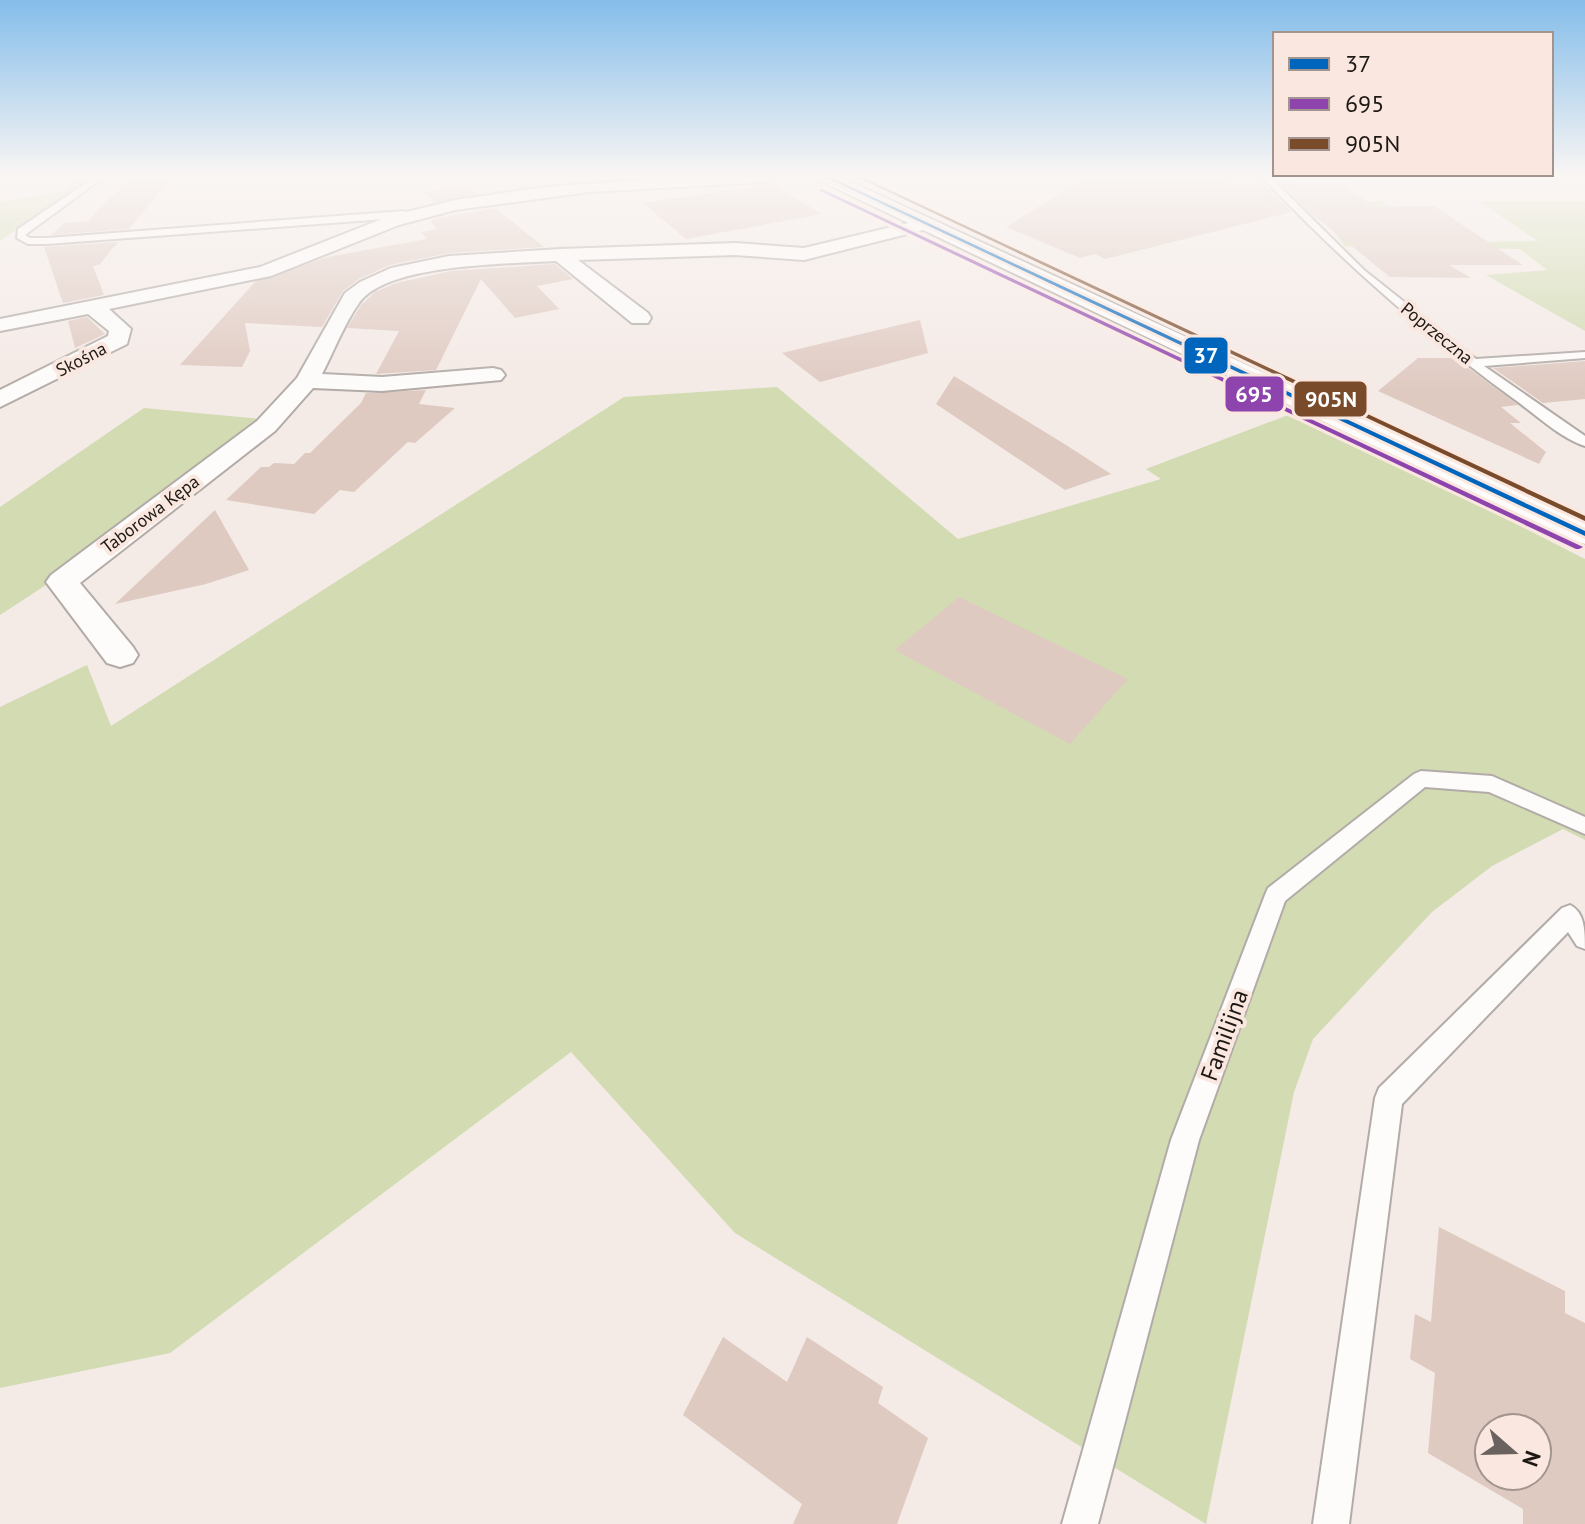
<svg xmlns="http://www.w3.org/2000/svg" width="1585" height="1524" viewBox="0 0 1585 1524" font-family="'PT Sans',sans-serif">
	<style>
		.green { fill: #d2dbb2 }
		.building { fill: #dfcac1; fill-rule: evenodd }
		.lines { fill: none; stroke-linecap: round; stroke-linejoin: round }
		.service-casing { stroke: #b2aba7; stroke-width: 4 }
		.minor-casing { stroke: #b2aba7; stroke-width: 4 }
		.tertiary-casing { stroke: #b2aba7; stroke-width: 4 }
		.service { fill: #fdfcfb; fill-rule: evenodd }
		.minor { fill: #fdfcfb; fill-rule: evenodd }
		.tertiary { fill: #fdfcfb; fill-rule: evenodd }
		.bus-1-casing { stroke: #fae8e0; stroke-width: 6 }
		.bus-2-casing { stroke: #fae8e0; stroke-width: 6 }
		.bus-3-casing { stroke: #fae8e0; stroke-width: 6 }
		.bus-1 { fill: #0065bd; fill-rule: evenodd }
		.bus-2 { fill: #8e44ad; fill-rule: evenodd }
		.bus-3 { fill: #7a4b2a; fill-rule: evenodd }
		.labels { text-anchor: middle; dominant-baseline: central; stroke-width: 8; stroke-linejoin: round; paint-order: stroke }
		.far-street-label { font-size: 18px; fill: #1e1815; stroke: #fae8e0 }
		.near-street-label { font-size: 24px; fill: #1e1815; stroke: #fae8e0 }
		.line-badge { stroke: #fae8e0; stroke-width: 3 }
		.badge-label { font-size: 22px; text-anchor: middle; font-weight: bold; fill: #fff }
	</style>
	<rect width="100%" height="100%" fill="#f4eae6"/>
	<g class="green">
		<polygon points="83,177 90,177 0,241 0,202 62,191"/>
		<polygon points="1382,201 1407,220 1448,242 1538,241 1478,201 1585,201 1585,331 1486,275 1547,270 1520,249 1344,246 1317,204"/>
		<polygon points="777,387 958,539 1161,479 1146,469 1296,412 1585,559 1585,840 1563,829 1492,866 1432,912 1313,1039 1294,1092 1206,1524 735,1233 571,1052 170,1353 0,1388 0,707 87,665 111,726 624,397"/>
		<polygon points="144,408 260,419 46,585 0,615 0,507"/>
	</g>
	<g class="building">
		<polygon points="131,177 173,177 129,229 51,235 64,223 88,221"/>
		<polygon points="1087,177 1228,177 1229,184 1264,184 1292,212 1105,259 1095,254 1080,258 1006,227"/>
		<polygon points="1349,183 1350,190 1374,207 1434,206 1523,265 1449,265 1471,278 1390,277 1306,209 1281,184"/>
		<polygon points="772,184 822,214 686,239 643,203"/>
		<polygon points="467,185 478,194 434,202 424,192"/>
		<polygon points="495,208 544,247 449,253 390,265 359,279 343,291 322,327 245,323 250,351 242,367 180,365 255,282 327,257 427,239 421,232 437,229 431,222 434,219"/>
		<polygon points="118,242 99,265 93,266 104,295 63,303 44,247"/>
		<polygon points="555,264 573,279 537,286 559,309 515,318 481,279 436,370 376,374 399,331 347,328 361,305 375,292 396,283 451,271"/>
		<polygon points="87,317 105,334 75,348 68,321"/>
		<polygon points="920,320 928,353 820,382 782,353"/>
		<polygon points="1418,358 1455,358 1518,405 1501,407 1521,423 1510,423 1546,452 1539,464 1378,391"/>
		<polygon points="1585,361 1585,399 1543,403 1493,368"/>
		<polygon points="954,376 1066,445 1111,474 1065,490 936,404"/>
		<polygon points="426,390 419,404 455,408 415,443 408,442 354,492 340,490 314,514 226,500 261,467 269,467 274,463 294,464 305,453 310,453 361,403 366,393"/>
		<polygon points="215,510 249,570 206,584 115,604"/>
		<polygon points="959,597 1128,679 1070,744 895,650"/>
		<path d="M1439,1227l126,64v22l20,10v201h-62v-15l-95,-56 7,-80 -25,-14 5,-45 16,8zM1489,1428h48v48h-48z"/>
		<polygon points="723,1337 787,1382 807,1337 883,1387 878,1403 928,1438 897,1524 793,1524 802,1504 683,1415"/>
	</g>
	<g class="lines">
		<defs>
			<g id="service">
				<polygon points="95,177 104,177 25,235 30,238 47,238 404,211 411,217 47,244 28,244 17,238 18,229"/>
				<path d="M1262,177h8l94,93 112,89 109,-7v6l-101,8 101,70v10c-25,-8 -50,-32 -71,-47 -92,-67 -174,-140 -252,-222z"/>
				<polygon points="1421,771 1492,776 1585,817 1585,834 1489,792 1425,787 1285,901 1199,1140 1098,1524 1062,1524 1171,1140 1265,895 1268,888 1414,774"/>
				<path d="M1570,905c15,7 15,27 15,44l-8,-3 -9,-14 -166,172 -53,420h-36l62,-426 4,-10 183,-180z"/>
			</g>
			<g id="minor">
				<polygon points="683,177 776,177 768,182 589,192 455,210 399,225 271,276 109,309 131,329 127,344 0,407 0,390 108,336 109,331 88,314 0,331 0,319 260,267 387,217 455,200 544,187"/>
				<path d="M925,219l6,1 3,4 -3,4 -127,32 -69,-5 -157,5 70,53 3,5 -3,5h-16l-76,-62c-46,3 -169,2 -197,42 -15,21 -25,48 -37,71l60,3 111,-9 8,2 4,5 -4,5 -119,11 -69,-3 -38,43 -195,152 53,64 5,8 -5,8 -13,4 -13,-4 -61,-81 5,-7 206,-154 40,-43 48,-85 15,-11 31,-14 58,-12 111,-7 175,-6 69,5z"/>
			</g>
			<polygon id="tertiary" points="819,177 840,177 1585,521 1585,544 1573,541 821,181"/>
		</defs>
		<use href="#service" class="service-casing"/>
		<use href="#minor" class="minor-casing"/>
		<use href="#tertiary" class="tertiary-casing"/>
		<use href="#service" class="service"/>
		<use href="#minor" class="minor"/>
		<use href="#tertiary" class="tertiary"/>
		<defs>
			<polygon id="bus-1" points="825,177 830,177 1585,531 1585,536"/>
			<polygon id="bus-2" points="820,189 822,189 1583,547 1579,549 1576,549 820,191"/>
			<polygon id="bus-3" points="857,177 862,177 1585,516 1585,521"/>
		</defs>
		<use href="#bus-1" class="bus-1-casing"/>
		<use href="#bus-2" class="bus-2-casing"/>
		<use href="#bus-3" class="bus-3-casing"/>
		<use href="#bus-1" class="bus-1"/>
		<use href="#bus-2" class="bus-2"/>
		<use href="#bus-3" class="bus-3"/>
	</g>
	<linearGradient id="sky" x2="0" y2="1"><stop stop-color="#84bdea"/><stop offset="0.45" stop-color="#faf6f4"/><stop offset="1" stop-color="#faf6f4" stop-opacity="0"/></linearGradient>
	<rect width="1585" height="390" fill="url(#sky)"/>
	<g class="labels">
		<g class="far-street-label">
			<text transform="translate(1437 333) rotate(39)">Poprzeczna</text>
			<text transform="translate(81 359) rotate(-27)">Skośna</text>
			<text transform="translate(150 514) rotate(-37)">Taborowa Kępa</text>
		</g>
		<g class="near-street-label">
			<text transform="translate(1224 1035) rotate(-70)">Familijna</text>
		</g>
	</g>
	<g class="line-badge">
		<rect x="1183" y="336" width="46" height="39" rx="8" fill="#0065bd"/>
		<rect x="1224" y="375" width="61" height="38" rx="8" fill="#8e44ad"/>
		<rect x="1293" y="380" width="75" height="38" rx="8" fill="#7a4b2a"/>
	</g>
	<g class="badge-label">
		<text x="1206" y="363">37</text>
		<text x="1254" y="402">695</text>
		<text x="1331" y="407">905N</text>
	</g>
	<rect x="1273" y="32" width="280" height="144" fill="#fae8e0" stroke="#a2958f" stroke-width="2"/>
	<rect x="1289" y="58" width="40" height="12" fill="#0065bd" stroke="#a2958f" stroke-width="2"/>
	<text x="1345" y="72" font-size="24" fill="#1e1815">37</text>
	<rect x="1289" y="98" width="40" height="12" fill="#8e44ad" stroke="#a2958f" stroke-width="2"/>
	<text x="1345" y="112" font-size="24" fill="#1e1815">695</text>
	<rect x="1289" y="138" width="40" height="12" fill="#7a4b2a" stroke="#a2958f" stroke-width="2"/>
	<text x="1345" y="152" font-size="24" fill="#1e1815">905N</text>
	<g transform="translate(1513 1452) rotate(110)"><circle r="38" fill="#fae8e0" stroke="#a2958f" stroke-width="2"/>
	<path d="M0-6L14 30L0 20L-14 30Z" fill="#69625e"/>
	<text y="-12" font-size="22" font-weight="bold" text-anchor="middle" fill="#1e1815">N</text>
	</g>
</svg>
